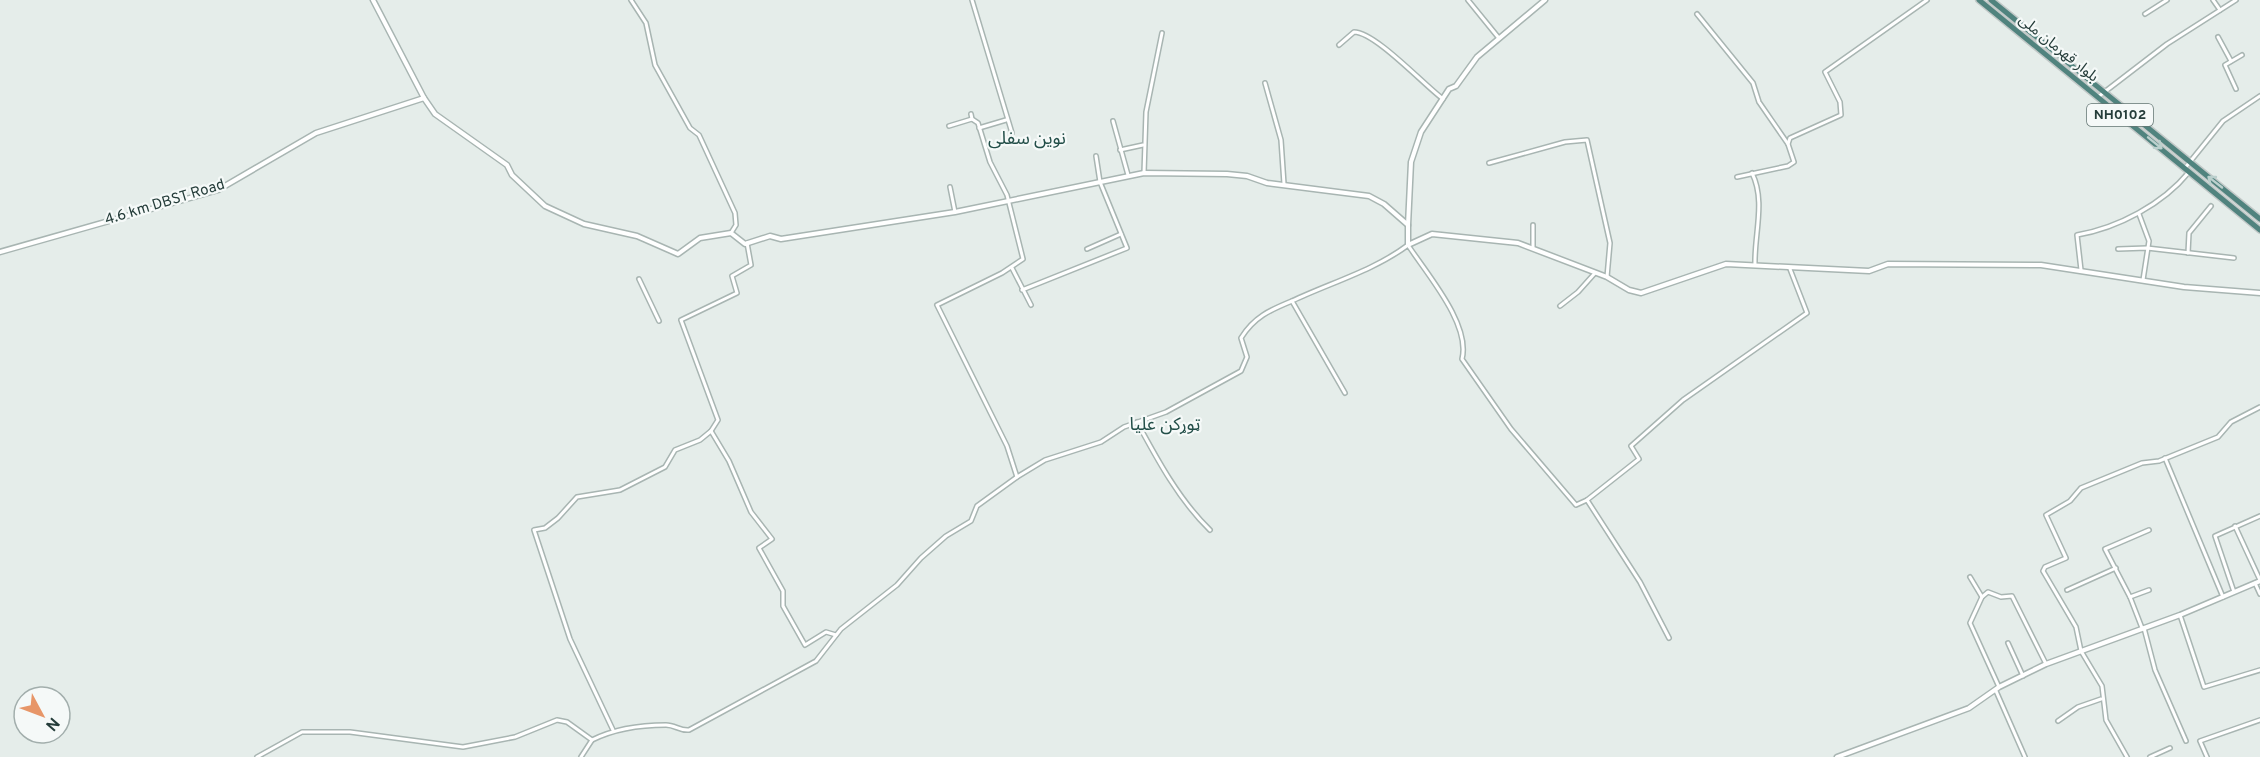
<svg xmlns="http://www.w3.org/2000/svg" width="2260" height="757" viewBox="0 0 2260 757" font-family="Overpass,'Noto Sans Arabic',sans-serif">
	<style>
		.lines { fill: none; stroke-linecap: round; stroke-linejoin: round }
		.minor-casing { stroke: #a8b5b2; stroke-width: 6 }
		.tertiary-casing { stroke: #a8b5b2; stroke-width: 7 }
		.trunk-casing { stroke: #c2c9c8; stroke-width: 8 }
		.minor { stroke: #fff; stroke-width: 3 }
		.tertiary { stroke: #fff; stroke-width: 4 }
		.trunk { stroke: #50837e; stroke-width: 5 }
		.oneway { stroke: #bbd0cd }
		.labels { text-anchor: middle; dominant-baseline: central; stroke-width: 4.5; stroke-linejoin: round; paint-order: stroke }
		.shield { fill: #f5f9f8; stroke: #637573; stroke-width: 1.5 }
		.shield-label { font-size: 14px; font-weight: bold; fill: #253d3a }
		.street-label { font-size: 15px; fill: #253d3a; stroke: #f5f9f8 }
		.quarter-label { font-size: 18px; fill: #224e48; stroke: #f5f9f8 }
	</style>
	<rect width="100%" height="100%" fill="#e5edea"/>
	<g class="lines">
		<defs>
			<g id="minor">
				<polyline points="631,0 646,23 655,65 690,128 699,135 735,213 736,225 731,233"/>
				<polyline points="972,0 1012,133"/>
				<polyline points="1468,0 1498,37"/>
				<polyline points="2213,0 2220,10"/>
				<polyline points="1697,14 1753,83 1759,102 1788,144"/>
				<polyline points="2145,14 2167,0"/>
				<polyline points="2218,37 2231,61"/>
				<path d="M1339,45l15,-13c21,0 69,52 89,67"/>
				<polyline points="1265,83 1281,140 1284,184"/>
				<polyline points="2236,89 2225,65 2242,55"/>
				<polyline points="2098,97 2167,44 2236,0"/>
				<polyline points="971,114 972,119 978,123 990,162 1007,195 1023,259 1002,273 937,305 1007,446 1017,477"/>
				<polyline points="1113,121 1128,175"/>
				<polyline points="949,126 972,119"/>
				<polyline points="979,128 1006,120"/>
				<polyline points="1120,150 1143,145"/>
				<polyline points="1489,163 1565,142 1587,140 1610,243 1607,277"/>
				<polyline points="2185,168 2223,121 2260,96"/>
				<polyline points="1144,173 1146,112 1162,33"/>
				<path d="M1752,173c14,28 2,62 3,92"/>
				<polyline points="1737,177 1788,166 1794,162 1788,144 1790,138 1841,115 1840,102 1825,72 1927,0"/>
				<polyline points="950,187 955,212"/>
				<polyline points="2139,214 2149,241 2143,280"/>
				<polyline points="1533,225 1533,247"/>
				<polyline points="1087,249 1121,234"/>
				<polyline points="2118,249 2147,248 2234,258"/>
				<polyline points="2188,253 2189,233 2211,206"/>
				<polyline points="1012,268 1031,305"/>
				<path d="M2081,270l-4,-35c41,-7 86,-31 112,-63"/>
				<polyline points="639,279 659,321"/>
				<polyline points="1022,290 1127,248 1100,182 1096,156"/>
				<polyline points="1292,301 1345,393"/>
				<polyline points="1560,306 1578,292 1595,273"/>
				<path d="M1137,422c20,37 42,78 73,108"/>
				<polyline points="711,431 729,461 751,512 772,539 759,548 783,591 783,606 805,645 826,632 836,635"/>
				<polyline points="2165,458 2223,597"/>
				<polyline points="1587,500 1639,459 1631,446 1683,400 1807,313 1790,269"/>
				<polyline points="2235,526 2260,580"/>
				<polyline points="1970,577 1982,597 1970,623 1999,687"/>
				<polyline points="2255,583 2260,594"/>
				<polyline points="2067,590 2116,568"/>
				<polyline points="2234,592 2215,536 2260,516"/>
				<polyline points="1982,597 1988,592 2001,597 2012,596 2046,664"/>
				<polyline points="2130,597 2149,590"/>
				<polyline points="2180,615 2204,687 2260,670"/>
				<polyline points="2142,628 2130,597 2105,549 2149,530"/>
				<polyline points="2144,628 2155,670 2186,741"/>
				<polyline points="2008,643 2023,676"/>
				<polyline points="1996,691 2025,757"/>
				<polyline points="2058,721 2078,707 2101,699"/>
				<polyline points="613,730 570,639 534,530 545,528 558,518 577,497 620,490 665,467 675,450 700,440 711,431 718,420 681,320 737,293 732,276 751,265 747,243"/>
				<path d="M257,757l45,-25h48l113,15 52,-10 42,-17 10,2 25,18c22,-11 49,-15 74,-15 9,0 14,6 23,5l127,-69 25,-32 56,-44 24,-27 25,-22 25,-15 6,-15 40,-29 28,-17 56,-18 23,-15 42,-15 75,-41 6,-14 -6,-19c13,-21 29,-28 51,-37 38,-18 83,-31 116,-56 18,28 63,79 54,114l49,70 65,76 11,-5 53,82 29,56"/>
				<polyline points="581,757 592,740"/>
				<polyline points="2127,757 2106,720 2102,686 2081,651 2076,627 2043,571 2045,567 2066,558 2046,515 2070,501 2081,488 2142,463 2159,461 2218,437 2231,422 2260,407"/>
				<polyline points="2150,757 2170,748"/>
				<polyline points="2207,757 2200,741 2260,720"/>
			</g>
			<g id="tertiary">
				<polyline points="373,0 424,98 435,114 507,165 512,175 545,206 584,224 637,236 678,254 700,238 731,233 745,244 770,236 781,239 955,212 1144,173 1227,174 1247,176 1267,183 1369,196 1384,204 1408,225 1408,245 1432,234 1518,243 1607,277 1629,290 1641,293 1726,264 1869,271 1888,264 2041,265 2184,287 2260,293"/>
				<polyline points="1408,225 1411,162 1421,132 1449,89 1456,86 1477,57 1545,0"/>
				<polyline points="0,252 218,190 316,133 424,98"/>
				<polyline points="1837,757 1969,708 1999,687 2046,664 2180,615 2260,581"/>
			</g>
			<g id="trunk">
				<polyline points="1979,0 2260,230"/>
				<polyline points="1991,0 2260,219"/>
			</g>
		</defs>
		<use href="#minor" class="minor-casing"/>
		<use href="#tertiary" class="tertiary-casing"/>
		<use href="#trunk" class="trunk-casing"/>
		<use href="#minor" class="minor"/>
		<use href="#tertiary" class="tertiary"/>
		<use href="#trunk" class="trunk"/>
	</g>
	<defs><path id="oneway-shaft" d="M-6 0H5M1.5-3L5.5 0L1.5 3" fill="none" stroke-width="1.6" stroke-linecap="round" stroke-linejoin="round" transform="scale(1.5)"/></defs>
	<g class="oneway">
		<use href="#oneway-shaft" transform="translate(2155 143) rotate(39)"/>
		<use href="#oneway-shaft" transform="translate(2215 182) rotate(-142)"/>
	</g>
	<g class="labels">
		<rect class="shield" x="2087" y="104" width="66" height="22" rx="4.5"/>
		<g class="shield-label">
			<text x="2120" y="115">NH0102</text>
		</g>
		<g class="street-label">
			<text transform="translate(2058 49) rotate(39)">بلوار قهرمان ملی</text>
			<text transform="translate(165 203) rotate(-17)">4.6 km DBST Road</text>
		</g>
		<g class="quarter-label">
			<text x="1027" y="139">نوین سفلى</text>
			<text x="1165" y="425">ټوړکن علیا</text>
		</g>
	</g>
	<g transform="translate(42 715) rotate(131)"><circle r="28" fill="#f5f9f8" stroke="#a2aeac" stroke-width="1.5"/>
	<path d="M0-4.5L10 22L0 15L-10 22Z" fill="#e79668"/>
	<text y="-9" font-size="16" font-weight="bold" text-anchor="middle" fill="#253d3a">N</text>
	</g>
</svg>
